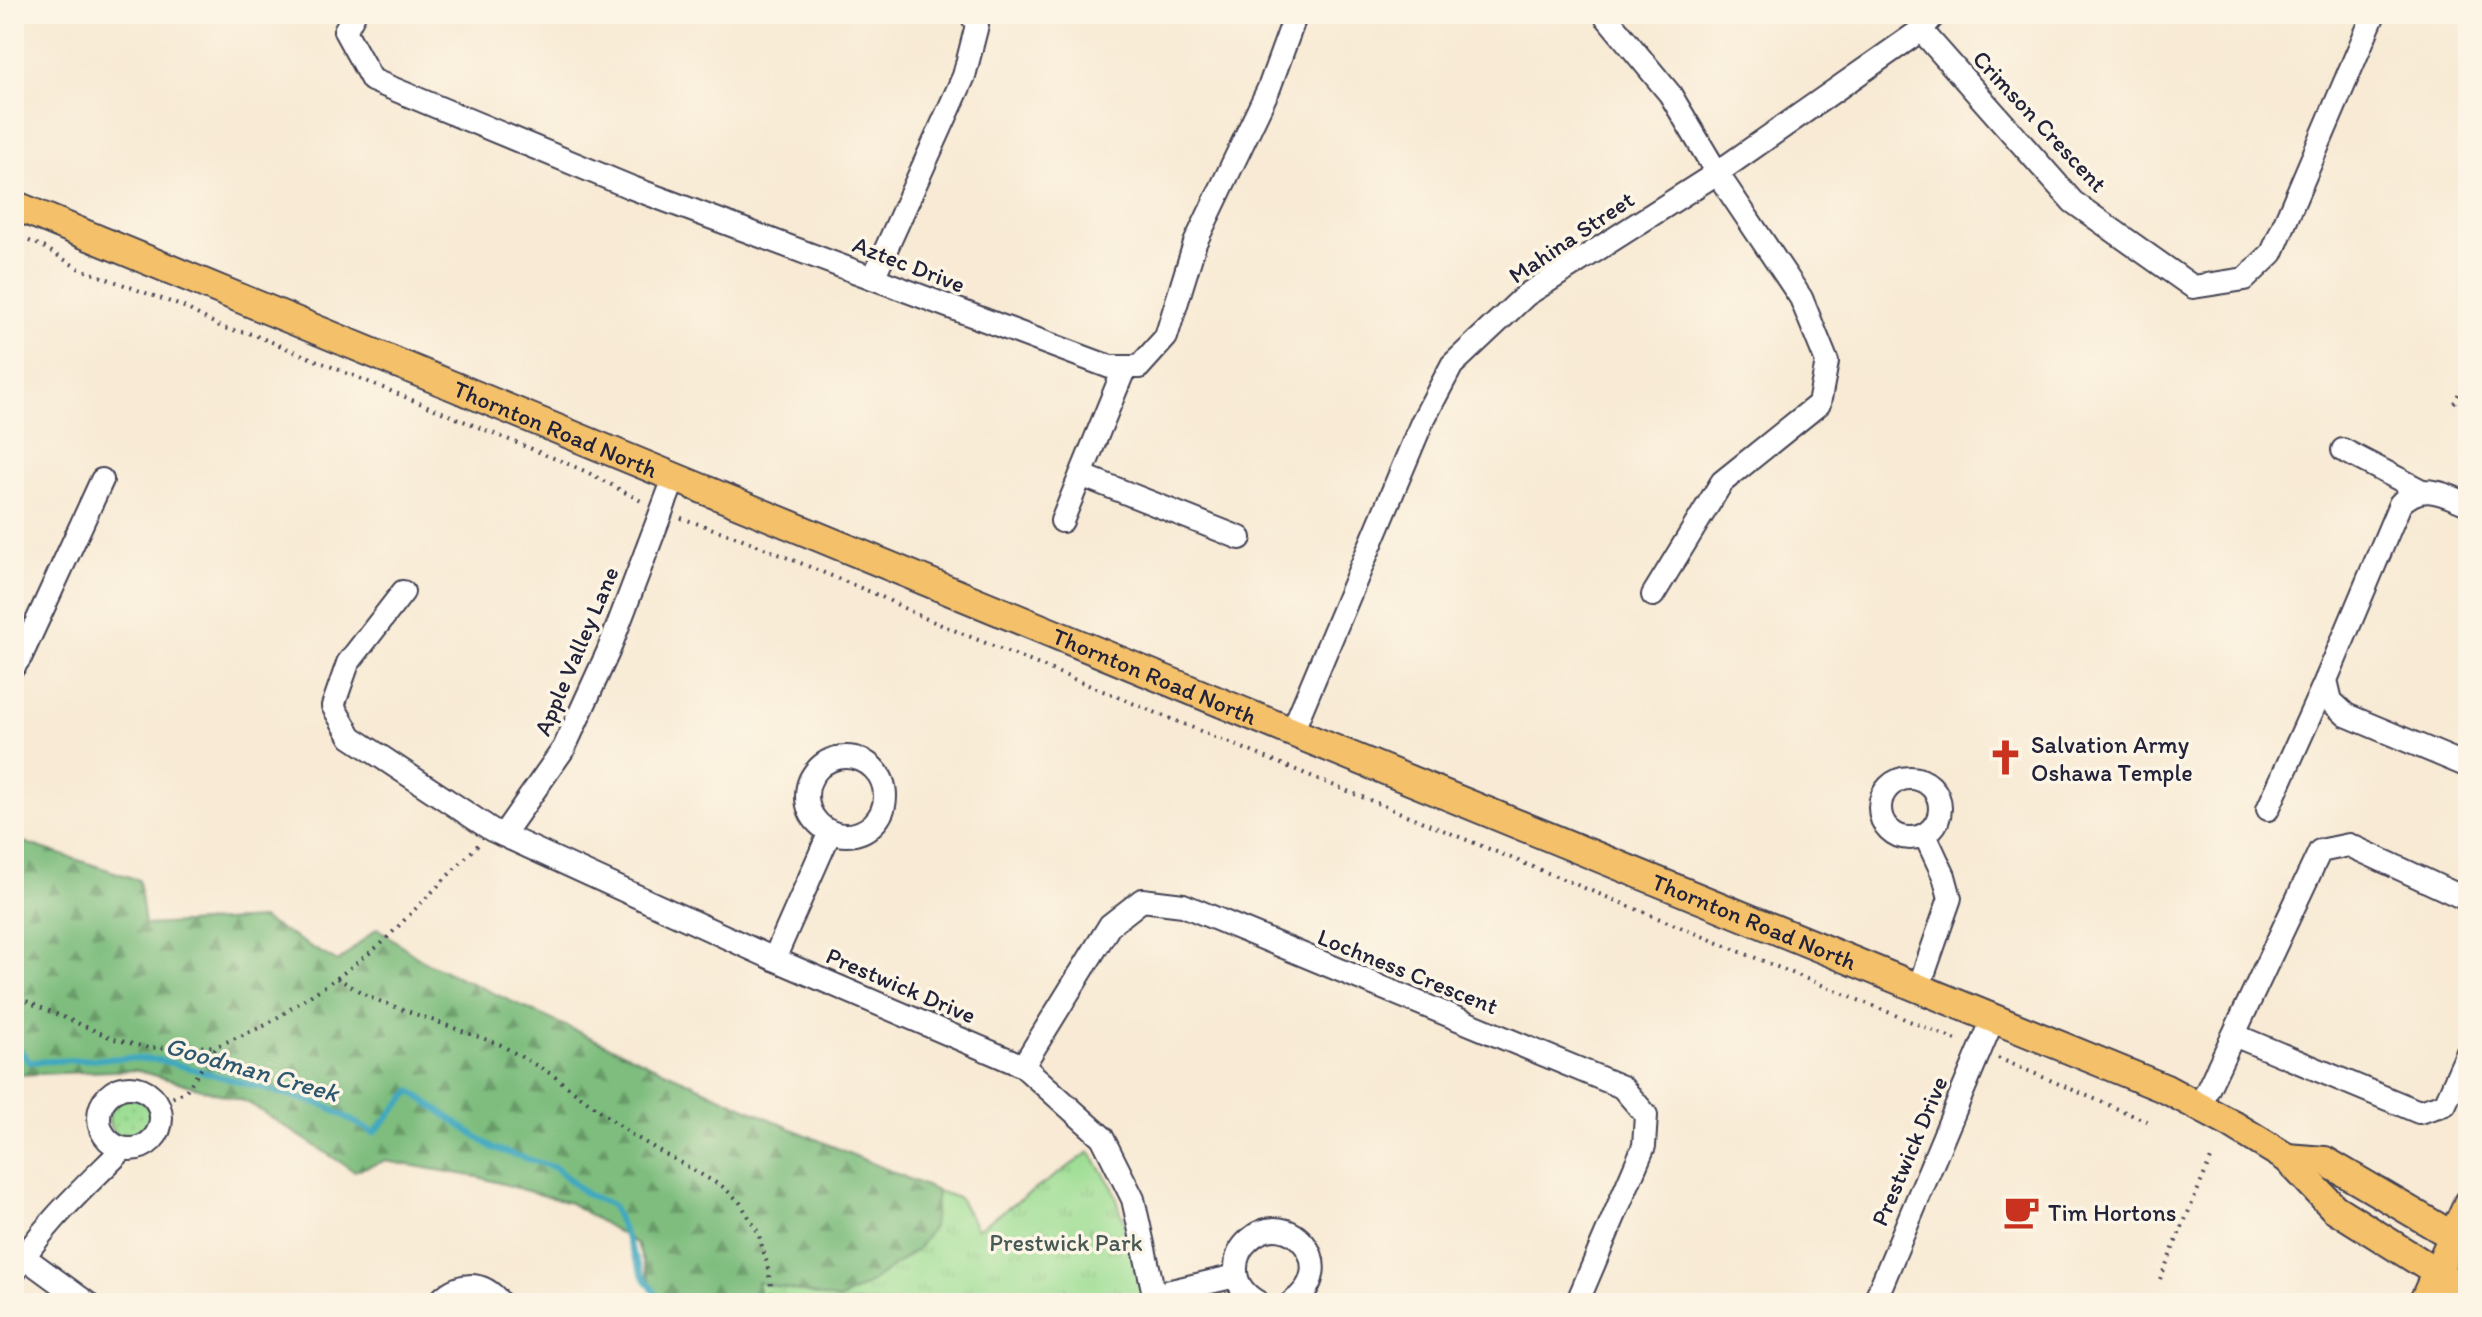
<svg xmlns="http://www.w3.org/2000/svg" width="2482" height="1317" viewBox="0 0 2482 1317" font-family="Itim,sans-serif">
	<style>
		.grass { fill: url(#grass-dots); stroke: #608068; stroke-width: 2 }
		.forest { fill: url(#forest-firs); stroke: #50705c; stroke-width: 2 }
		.park { fill: url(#park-tufts); stroke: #608068; stroke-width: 2 }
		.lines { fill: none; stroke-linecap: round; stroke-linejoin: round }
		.stream { stroke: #3fa8bf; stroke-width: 6 }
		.minor-casing { stroke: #424052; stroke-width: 26 }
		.major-casing { stroke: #424052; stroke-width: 32 }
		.path { stroke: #424052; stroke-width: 4; stroke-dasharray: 2 6; stroke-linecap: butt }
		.minor { stroke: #fff; stroke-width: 22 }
		.major { stroke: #f4c16a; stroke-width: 28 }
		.labels { text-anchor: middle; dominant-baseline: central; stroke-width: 7; stroke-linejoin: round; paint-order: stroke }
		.street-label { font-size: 24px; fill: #22223b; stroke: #fcf5e5 }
		.poi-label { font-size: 24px; fill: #22223b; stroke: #fcf5e5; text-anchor: start }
		.park-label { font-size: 24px; fill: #475a56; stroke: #fcf5e5 }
		.water-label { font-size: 26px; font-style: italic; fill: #2e5870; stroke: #fcf5e5 }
	</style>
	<defs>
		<pattern id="grass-dots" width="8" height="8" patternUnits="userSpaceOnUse" patternTransform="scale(2)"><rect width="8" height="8" fill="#9ede94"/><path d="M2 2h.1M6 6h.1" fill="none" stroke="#88be80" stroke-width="1.8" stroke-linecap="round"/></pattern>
		<pattern id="forest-firs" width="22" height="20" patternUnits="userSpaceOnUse" patternTransform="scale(2)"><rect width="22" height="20" fill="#7ebd7e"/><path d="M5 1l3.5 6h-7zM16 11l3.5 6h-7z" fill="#679968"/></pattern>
		<pattern id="park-tufts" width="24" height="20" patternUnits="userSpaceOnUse" patternTransform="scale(2)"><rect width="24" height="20" fill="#9ede94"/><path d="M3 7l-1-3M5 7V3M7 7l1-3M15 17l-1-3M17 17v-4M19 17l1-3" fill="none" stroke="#88be80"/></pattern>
	</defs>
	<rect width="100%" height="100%" fill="#fcf5e5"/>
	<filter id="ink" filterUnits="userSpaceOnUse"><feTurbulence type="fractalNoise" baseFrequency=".0125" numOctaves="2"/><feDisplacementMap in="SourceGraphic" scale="16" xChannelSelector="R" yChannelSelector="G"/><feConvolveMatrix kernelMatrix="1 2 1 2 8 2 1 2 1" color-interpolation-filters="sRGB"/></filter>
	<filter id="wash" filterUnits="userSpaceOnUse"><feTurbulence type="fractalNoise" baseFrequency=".006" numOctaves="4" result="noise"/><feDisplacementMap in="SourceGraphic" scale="32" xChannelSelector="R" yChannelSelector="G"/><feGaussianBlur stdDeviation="1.8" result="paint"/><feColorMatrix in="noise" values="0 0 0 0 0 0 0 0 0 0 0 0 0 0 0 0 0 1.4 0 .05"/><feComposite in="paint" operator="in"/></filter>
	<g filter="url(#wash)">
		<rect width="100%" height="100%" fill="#f8ead4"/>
		<circle class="grass" cx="130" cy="1119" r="21"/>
		<polygon class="forest" points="14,839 139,880 145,925 262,919 338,962 377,928 425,962 783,1125 937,1191 934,1227 917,1249 866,1286 839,1300 757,1282 762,1303 657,1303 637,1244 570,1203 478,1177 385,1161 354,1171 247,1102 136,1070 14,1075"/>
		<polygon class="park" points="1090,1152 1113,1188 1127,1230 1144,1303 762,1303 757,1282 839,1300 866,1286 917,1249 933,1227 937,1191 959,1198 977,1229"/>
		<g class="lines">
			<polyline class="stream" points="14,1041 29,1062 126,1058 160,1060 324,1105 374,1133 411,1091 493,1148 556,1168 586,1194 612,1205 642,1274 662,1303"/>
		</g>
	</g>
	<g filter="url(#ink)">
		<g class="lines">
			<defs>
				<g id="minor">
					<polyline points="354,14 345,31 372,80 630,187 1110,367 1139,367 1166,337 1195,243 1269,88 1296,14"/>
					<polyline points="1604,14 1670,94 1717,173 1801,298 1827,362 1819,404 1722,482 1653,595"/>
					<polyline points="1921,30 2073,202 2193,287 2245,279 2272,253 2374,14"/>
					<polyline points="873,278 964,76 977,25 971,14"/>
					<polyline points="2343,450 2420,490"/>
					<polyline points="1081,475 1240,538"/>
					<path d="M2468,504c-25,-10 -46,-23 -68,0l-74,176 5,21 15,14 122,51"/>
					<polyline points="1062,521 1125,367"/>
					<polyline points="403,592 348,663 333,706 351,737 492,830 774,959 1023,1066 1102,1137 1133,1199 1156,1303"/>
					<polyline points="14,666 21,656 102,480"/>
					<polyline points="1292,732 1422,422 1452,365 1526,295 1717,173 1921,30 1935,14"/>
					<circle cx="846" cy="796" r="39"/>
					<circle cx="1910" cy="808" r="30"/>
					<polyline points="2268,809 2326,680"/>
					<polyline points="503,835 564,748 608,652 675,476"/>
					<polyline points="774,959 830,832"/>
					<polyline points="1919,987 1950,898 1944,876 1925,835"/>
					<polyline points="2234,1035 2419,1112 2445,1104 2468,1052"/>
					<polyline points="1023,1066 1110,925 1142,900 1183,905 1622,1087 1646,1115 1644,1146 1577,1303"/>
					<circle cx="130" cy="1118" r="31"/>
					<polyline points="2200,1106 2320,851 2349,845 2468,900"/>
					<polyline points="24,1257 87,1303"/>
					<path d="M14,1273c27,-47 71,-86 109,-124"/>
					<polyline points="1154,1295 1236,1276"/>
					<path d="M438,1303c18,-21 44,-24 62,0"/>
					<path d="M1259,1303c-13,-7 -24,-19 -23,-35 0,-11 5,-21 13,-28 39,-37 95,28 42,63"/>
					<polyline points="1874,1303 1993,1019"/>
				</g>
				<g id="major">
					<path id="s1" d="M14,205l1278,527 874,357 67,36 54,33 47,50 134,84"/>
					<polyline points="2287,1158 2325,1161 2468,1245"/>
					<polyline points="2423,1303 2468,1203"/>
				</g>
			</defs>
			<use href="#minor" class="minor-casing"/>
			<use href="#major" class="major-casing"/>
			<g class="path">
				<polyline points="14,235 42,246 78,268 184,307 223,328 252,334 585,471 643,502"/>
				<polyline points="2454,403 2468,375"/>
				<polyline points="681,518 740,538 880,596 922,617 1961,1042"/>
				<polyline points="337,978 371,998 501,1045 551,1074 632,1135 723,1187 739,1201 758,1232 767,1264 774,1303"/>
				<polyline points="14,991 26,1001 114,1039 149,1048 217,1046"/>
				<polyline points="1998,1058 2151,1123"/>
				<polyline points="158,1104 185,1092 217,1046 266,1025 337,978 381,944 479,844"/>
				<polyline points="2160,1279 2213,1154"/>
			</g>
			<use href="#minor" class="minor"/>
			<use href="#major" class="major"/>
		</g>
	</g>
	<defs>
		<symbol id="church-bare" viewBox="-9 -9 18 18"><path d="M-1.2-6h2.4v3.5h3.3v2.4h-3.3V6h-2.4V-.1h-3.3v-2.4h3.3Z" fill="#c8321e" stroke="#fcf5e5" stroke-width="2.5" paint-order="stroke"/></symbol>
		<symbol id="cafe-bare" viewBox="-9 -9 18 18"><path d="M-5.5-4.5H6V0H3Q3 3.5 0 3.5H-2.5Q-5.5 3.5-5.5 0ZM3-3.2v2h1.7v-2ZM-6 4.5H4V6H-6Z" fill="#c8321e" stroke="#fcf5e5" stroke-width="2.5" paint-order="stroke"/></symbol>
	</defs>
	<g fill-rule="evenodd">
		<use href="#church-bare" x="1980" y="732" width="51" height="51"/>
		<use href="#cafe-bare" x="1996" y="1186" width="51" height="51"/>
	</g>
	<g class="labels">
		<g class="street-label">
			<text transform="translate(2040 121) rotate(47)">Crimson Crescent</text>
			<text transform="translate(1571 237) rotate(-34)">Mahina Street</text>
			<text transform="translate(909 264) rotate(21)">Aztec Drive</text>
			<text stroke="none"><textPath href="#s1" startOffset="586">Thornton Road North</textPath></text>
			<text transform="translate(576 651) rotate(-67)">Apple Valley Lane</text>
			<text stroke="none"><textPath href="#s1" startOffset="1234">Thornton Road North</textPath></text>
			<text stroke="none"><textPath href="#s1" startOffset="1882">Thornton Road North</textPath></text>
			<text transform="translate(1408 971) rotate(22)">Lochness Crescent</text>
			<text transform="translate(901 985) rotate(23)">Prestwick Drive</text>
			<text transform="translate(1909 1151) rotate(-67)">Prestwick Drive</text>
		</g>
		<g class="poi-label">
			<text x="2031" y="744">Salvation Army<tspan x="2031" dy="28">Oshawa Temple</tspan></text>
			<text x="2048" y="1212">Tim Hortons</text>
		</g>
		<g class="park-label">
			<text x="1066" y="1242">Prestwick Park</text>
		</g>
		<g class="water-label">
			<text transform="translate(252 1069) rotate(16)">Goodman Creek</text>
		</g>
	</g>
	<rect width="2482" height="1317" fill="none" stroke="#fcf5e5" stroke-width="48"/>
</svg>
